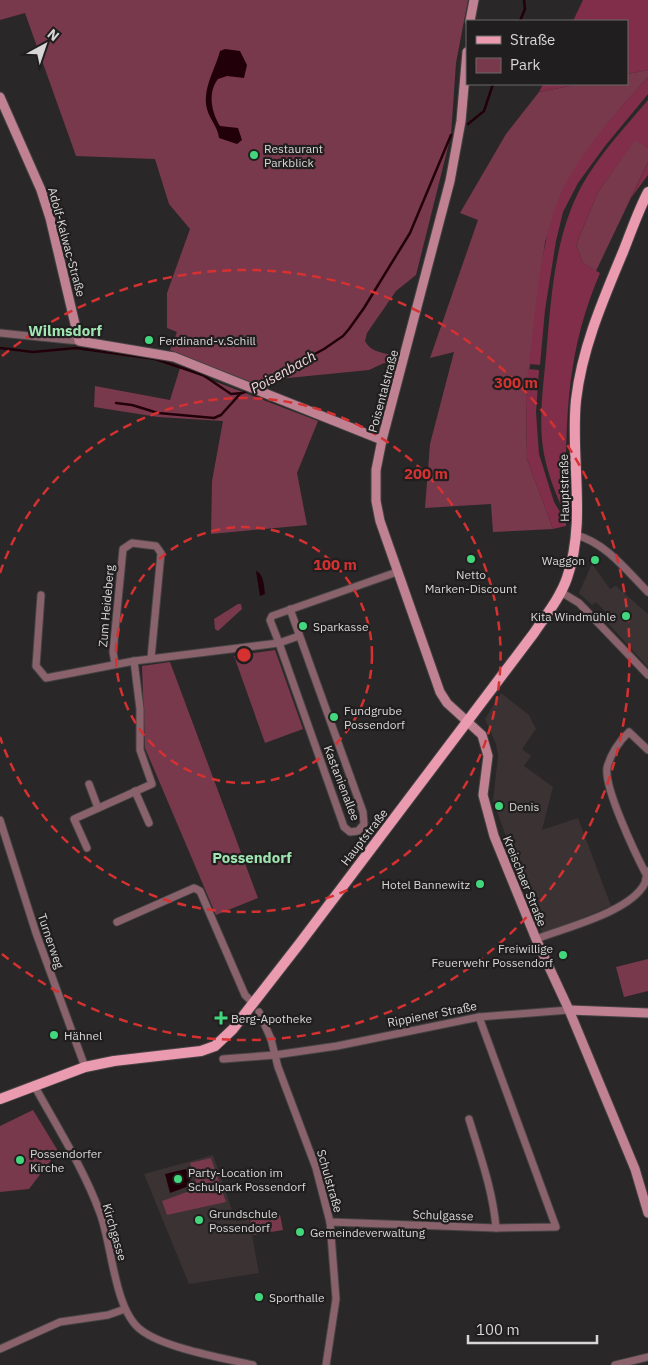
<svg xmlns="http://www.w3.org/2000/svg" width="648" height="1365" viewBox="0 0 648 1365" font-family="'IBM Plex Sans',sans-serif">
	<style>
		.built { fill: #3b3234 }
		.green { fill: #78394d }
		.forest { fill: #802e4a }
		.water { fill: #22000a }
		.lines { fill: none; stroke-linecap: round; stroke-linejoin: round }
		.stream { stroke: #22000a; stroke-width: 2.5 }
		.street-casing { stroke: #464344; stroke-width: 9 }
		.secondary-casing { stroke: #464344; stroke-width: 11 }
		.primary-casing { stroke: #464344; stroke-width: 12 }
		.street { stroke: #89626c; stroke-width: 7 }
		.secondary { stroke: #c08293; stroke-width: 9 }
		.primary { stroke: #eb9bb0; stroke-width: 10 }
		.ring { fill: none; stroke: #d63131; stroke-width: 2.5; stroke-dasharray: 9 6 }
		.poi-dot { fill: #42d77c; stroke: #201e1e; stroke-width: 2 }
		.labels { text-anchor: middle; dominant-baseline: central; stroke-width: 4.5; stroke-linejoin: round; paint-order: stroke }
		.poi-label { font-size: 12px; fill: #d8d6d6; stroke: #201e1e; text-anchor: start }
		.street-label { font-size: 12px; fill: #d8d6d6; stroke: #201e1e }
		.water-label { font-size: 14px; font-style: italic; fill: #f5dbe1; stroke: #201e1e }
		.quarter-label { font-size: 15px; font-weight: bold; fill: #9fe5b1; stroke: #201e1e }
		.centre { fill: #d63131; stroke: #201e1e; stroke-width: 2.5 }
		.ring-label { font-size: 15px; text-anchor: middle; font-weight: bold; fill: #d63131; stroke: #201e1e; stroke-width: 4.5; stroke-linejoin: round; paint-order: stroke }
	</style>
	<rect width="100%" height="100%" fill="#2a2728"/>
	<g class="built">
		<polygon points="592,564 610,589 616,586 648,614 648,667 603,618 607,613 596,602 592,605 579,593"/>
		<polygon points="501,693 529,715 536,729 522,749 531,756 524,766 553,787 542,830 578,818 611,906 546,933 542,933 532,906 493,801 498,756 496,744 485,719"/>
		<polygon points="213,1155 236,1221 249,1219 259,1273 189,1284 144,1174"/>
	</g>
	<g class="green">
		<path d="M0,0h468l-12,63 -5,72 -35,140 -20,16 -29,42 -2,8c7,13 20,11 33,16l-1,5 -13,1 -15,7 -91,9 -11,10 -97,-39 7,-18 -10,-4v-35l23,-64 -21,-25 -14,-45 -79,-3 -51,-143 -25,7z"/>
		<polygon points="648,70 648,77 618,111 572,173 545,242 526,397 527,459 553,529 493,532 491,504 425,508 430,444 454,352 430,358 478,220 460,213 506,134 539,92 580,84 627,84 627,74"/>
		<polygon points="635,139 648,148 648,162 596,271 583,263 576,245 598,192"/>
		<polygon points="180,368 318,421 297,473 307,525 211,534 212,481 223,421 158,417 94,407 95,386 170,400"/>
		<polygon points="238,604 241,604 242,609 218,631 215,629 214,619"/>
		<polygon points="275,650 303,729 265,743 234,656"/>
		<polygon points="170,662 258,898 216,915 145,748 142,666"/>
		<polygon points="648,959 648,991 624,997 616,967"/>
		<polygon points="33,1110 58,1151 29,1189 0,1192 0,1126"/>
		<polygon points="211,1158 226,1202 167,1215 162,1201 198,1188 190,1163"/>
		<polygon points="280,1215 283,1230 253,1235 250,1220"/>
	</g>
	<g class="forest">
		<polygon points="583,0 648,0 648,70 627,74 627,21 573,21"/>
		<path d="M648,77v17l-43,52 -27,37 -15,29 -7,29 -11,69 -5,55 -11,-1c7,-52 9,-108 27,-158 16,-46 59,-92 92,-129z"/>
		<polygon points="543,84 580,84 539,92"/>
		<path d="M648,100v48l-13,-8 -37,52 -22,53 7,18 17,10c-36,84 -34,153 -34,242 -10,-19 -18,-40 -22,-61 -6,-32 -1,-65 2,-98 5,-56 8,-118 35,-169 17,-31 44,-60 67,-87z"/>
		<polygon points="648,162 648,175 631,198"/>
		<polygon points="528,369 539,370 536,412 539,454 554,502 566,522 566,526 553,529 527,459 526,397"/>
	</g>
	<g class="water">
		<path d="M225,49l15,2 7,14 -3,13 -17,-2 -9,3c-11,14 -6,34 2,47l18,2 4,12 -5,4 -18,-6c-1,-11 -9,-18 -12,-29 -5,-20 8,-39 13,-58z"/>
		<path d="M256,571c8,3 8,15 9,23l-5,2z"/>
		<polygon points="186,1169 192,1185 170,1193 165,1174"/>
	</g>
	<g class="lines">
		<g class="stream">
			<polyline points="520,21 525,9 524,0"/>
			<polyline points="468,124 484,111 493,84"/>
			<polyline points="0,348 33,352 76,348 155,359 203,375 231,394 243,393 249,390"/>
			<polyline points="254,387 324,349 343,336 349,329 364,308 410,233 451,135"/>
			<polyline points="116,403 132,405 158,413 214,418 221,415 240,394"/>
		</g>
		<defs>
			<g id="street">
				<polyline points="0,333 79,341"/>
				<path d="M576,535c30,8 51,36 72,57"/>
				<polyline points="561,592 579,603 648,675"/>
				<polyline points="41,595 36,666 46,678 134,661 279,643 270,620 272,616 397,572"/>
				<polyline points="290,609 363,812 364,824 358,831 350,832 344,827 279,643 299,636"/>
				<polyline points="115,664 113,652 123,549 132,543 156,546 161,553 151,658"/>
				<polyline points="89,784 98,808"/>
				<polyline points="135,791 149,823"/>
				<polyline points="0,820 36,933 85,1067"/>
				<polyline points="87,848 74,819 152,784 140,750 140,709 134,661"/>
				<path d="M646,874c-10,-19 -42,-86 -39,-106 3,-13 12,-27 22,-36l19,18"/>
				<polyline points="117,922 194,888 200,891 245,995 253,1003"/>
				<path d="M536,939c28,-11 95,-27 109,-56 1,-4 1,-8 3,-12"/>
				<polyline points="259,1012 271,1039 278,1067 316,1168 330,1222 336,1299 326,1365"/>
				<polyline points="223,1059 275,1055 337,1046 479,1017 569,1010"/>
				<path d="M34,1085c23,42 50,84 66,128 12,31 14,97 41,117 23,18 82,28 112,35"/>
				<path d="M469,1119c11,36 24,72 27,109"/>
				<polyline points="330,1222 496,1228 556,1227 479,1017"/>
				<polyline points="0,1349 60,1322 108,1315 125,1309"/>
				<polyline points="615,1365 648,1357"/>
			</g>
			<g id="secondary">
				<polyline points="470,21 474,0"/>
				<polyline points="467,52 461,121 450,181 382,440 376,470 376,501 380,521 440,692 447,703 482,735 488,756 483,795 494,836 536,939 569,1010 635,1169 648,1213"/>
				<polyline points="0,97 41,190 50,218 79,341 174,357 382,440"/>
				<polyline points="569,1010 648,1013"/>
			</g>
			<path id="primary" d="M0,1099l85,-32 29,-6 87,-10 14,-5 18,-17 67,-86 234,-310c12,-18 26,-35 33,-55 20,-58 3,-119 9,-178 6,-52 27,-100 47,-148 8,-20 15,-41 25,-60"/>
		</defs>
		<use href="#street" class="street-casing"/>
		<use href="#secondary" class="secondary-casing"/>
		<use href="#primary" class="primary-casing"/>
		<use href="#street" class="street"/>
		<use href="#secondary" class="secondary"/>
		<use href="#primary" class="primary"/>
	</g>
	<g class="ring">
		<circle cx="244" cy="655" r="128"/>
		<path d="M0 573A257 257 0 1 1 0 737"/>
		<path d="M2 356A385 385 0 1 1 2 954"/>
	</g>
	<g class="poi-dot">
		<circle cx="254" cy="155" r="5"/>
		<circle cx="149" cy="340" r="5"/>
		<circle cx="471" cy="559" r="5"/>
		<circle cx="595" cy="560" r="5"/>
		<circle cx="626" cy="616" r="5"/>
		<circle cx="303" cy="626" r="5"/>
		<circle cx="334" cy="717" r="5"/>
		<circle cx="499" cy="806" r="5"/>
		<circle cx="480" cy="884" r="5"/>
		<circle cx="563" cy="955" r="5"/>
		<path d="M218.5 1010.5h5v5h5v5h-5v5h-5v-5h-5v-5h5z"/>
		<circle cx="54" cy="1035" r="5"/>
		<circle cx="20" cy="1160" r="5"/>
		<circle cx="178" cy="1179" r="5"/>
		<circle cx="199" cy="1220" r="5"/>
		<circle cx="300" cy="1232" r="5"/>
		<circle cx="259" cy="1297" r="5"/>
	</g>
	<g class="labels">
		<g class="poi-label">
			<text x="264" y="148">Restaurant<tspan x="264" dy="14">Parkblick</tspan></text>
			<text x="159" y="340">Ferdinand-v.Schill</text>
			<text x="585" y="560" text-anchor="end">Waggon</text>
			<text x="471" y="574" text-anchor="middle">Netto<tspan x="471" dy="14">Marken-Discount</tspan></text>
			<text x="616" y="616" text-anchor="end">Kita Windmühle</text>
			<text x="313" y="626">Sparkasse</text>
			<text x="344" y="710">Fundgrube<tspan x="344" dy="14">Possendorf</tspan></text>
			<text x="509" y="806">Denis</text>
			<text x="470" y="884" text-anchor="end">Hotel Bannewitz</text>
			<text x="553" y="948" text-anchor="end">Freiwillige<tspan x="553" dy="14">Feuerwehr Possendorf</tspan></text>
			<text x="231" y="1018">Berg-Apotheke</text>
			<text x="64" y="1035">Hähnel</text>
			<text x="30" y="1153">Possendorfer<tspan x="30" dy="14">Kirche</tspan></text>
			<text x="188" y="1172">Party-Location im<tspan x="188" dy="14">Schulpark Possendorf</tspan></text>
			<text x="209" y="1213">Grundschule<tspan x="209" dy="14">Possendorf</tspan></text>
			<text x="310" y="1232">Gemeindeverwaltung</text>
			<text x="269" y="1297">Sporthalle</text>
		</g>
		<g class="street-label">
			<text transform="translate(67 242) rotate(75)">Adolf-Kalwac-Straße</text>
			<text transform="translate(383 391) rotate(-75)">Poisentalstraße</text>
			<text transform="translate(564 488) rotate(-91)">Hauptstraße</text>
			<text transform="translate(106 606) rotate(-85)">Zum Heideberg</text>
			<text transform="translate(342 783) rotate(69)">Kastanienallee</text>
			<text transform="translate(364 837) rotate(-52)">Hauptstraße</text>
			<text transform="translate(525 881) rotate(68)">Kreischaer Straße</text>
			<text transform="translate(51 941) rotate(71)">Turnerweg</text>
			<text transform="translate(432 1014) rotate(-11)">Rippiener Straße</text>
			<text transform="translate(330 1181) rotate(74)">Schulstraße</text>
			<text transform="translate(443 1215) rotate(2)">Schulgasse</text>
			<text transform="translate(115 1232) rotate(74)">Kirchgasse</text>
		</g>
		<g class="water-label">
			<text transform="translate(283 372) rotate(-29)">Poisenbach</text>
		</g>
		<g class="quarter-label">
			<text x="65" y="330">Wilmsdorf</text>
			<text x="252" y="857">Possendorf</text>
		</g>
	</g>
	<circle cx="244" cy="655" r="8" class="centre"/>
	<g class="ring-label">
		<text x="516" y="388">300 m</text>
		<text x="426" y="479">200 m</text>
		<text x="335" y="570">100 m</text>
	</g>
	<rect x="466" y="20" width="162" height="65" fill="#201e1e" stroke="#6a6868"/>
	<rect x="476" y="36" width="25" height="8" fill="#eb9bb0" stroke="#6a6868"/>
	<text x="510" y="45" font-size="15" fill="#d8d6d6">Straße</text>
	<rect x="476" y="58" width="25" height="15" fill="#78394d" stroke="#6a6868"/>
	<text x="510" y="70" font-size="15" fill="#d8d6d6">Park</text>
	<g transform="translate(45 45) rotate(40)" stroke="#201e1e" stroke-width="4" paint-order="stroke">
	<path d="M0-4L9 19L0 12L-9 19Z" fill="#d8d6d6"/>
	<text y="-8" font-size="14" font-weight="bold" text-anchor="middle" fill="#d8d6d6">N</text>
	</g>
	<path d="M468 1335v8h129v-8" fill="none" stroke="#d8d6d6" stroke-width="2.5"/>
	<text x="476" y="1335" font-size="15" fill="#d8d6d6" stroke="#201e1e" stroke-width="4" paint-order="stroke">100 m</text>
</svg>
